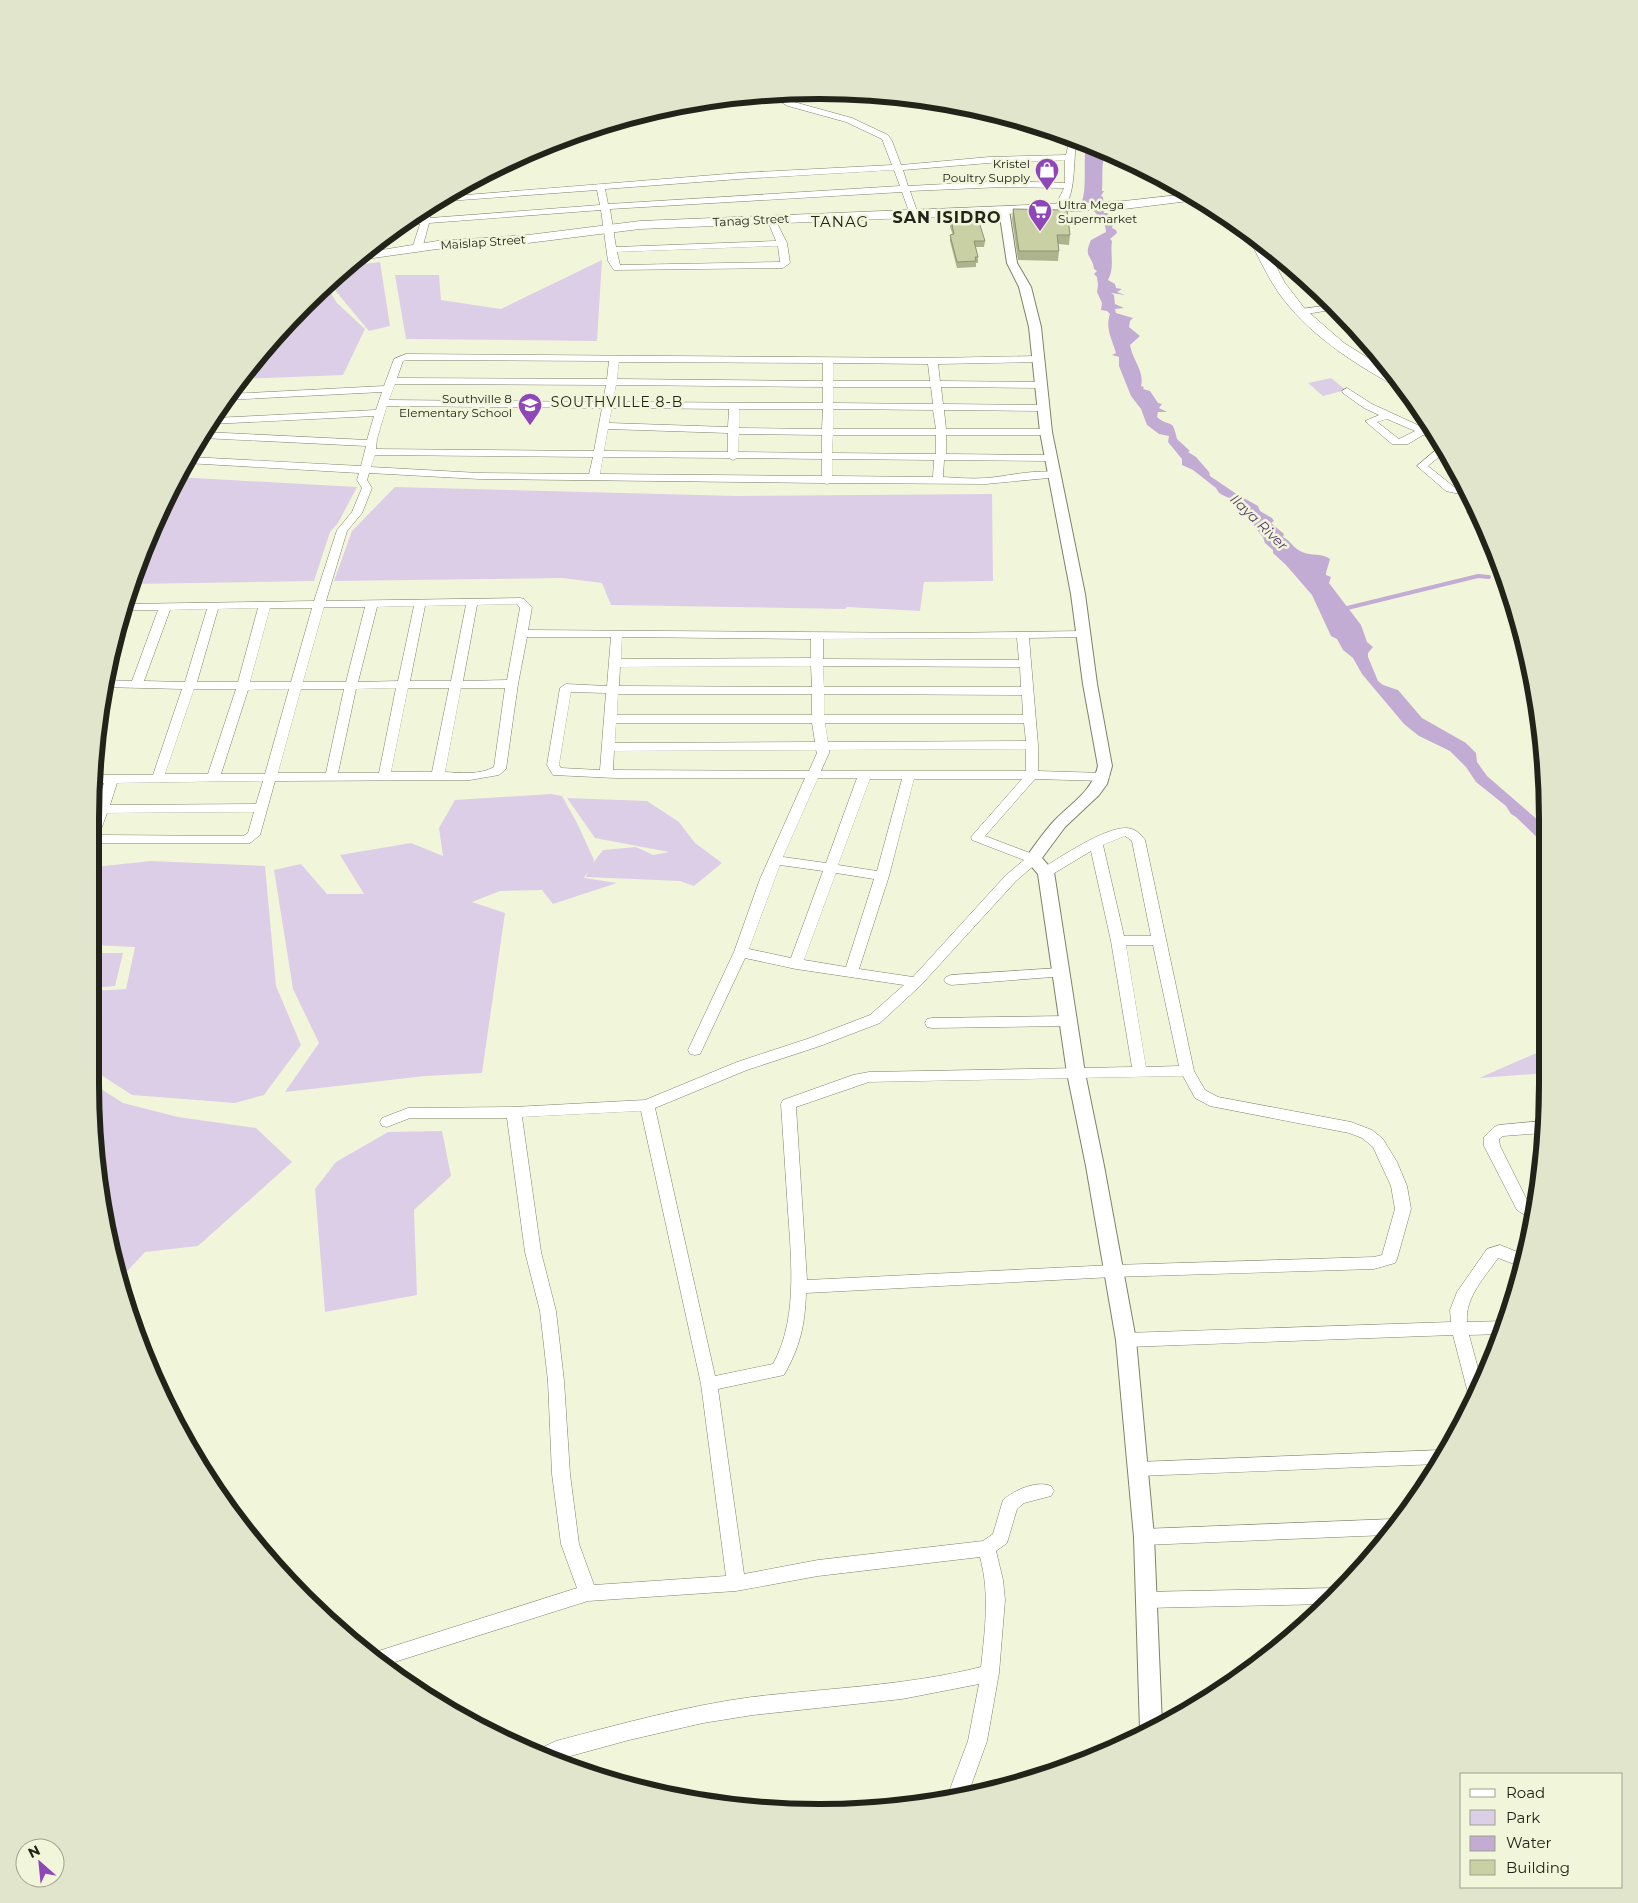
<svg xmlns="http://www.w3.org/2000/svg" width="1638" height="1903" viewBox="0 0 1638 1903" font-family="Montserrat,sans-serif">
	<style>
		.green { fill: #ddcee8 }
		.water { fill: #c3acd4 }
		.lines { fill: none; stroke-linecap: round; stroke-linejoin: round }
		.stream { stroke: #c3acd4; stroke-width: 4 }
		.minor-casing { stroke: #7e826a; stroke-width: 1 }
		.tertiary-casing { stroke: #7e826a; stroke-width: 2 }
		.secondary-casing { stroke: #7e826a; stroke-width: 1 }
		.minor { fill: #fff; fill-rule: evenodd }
		.tertiary { fill: #fff; fill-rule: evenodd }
		.secondary { fill: #fff; fill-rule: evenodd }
		.wall { fill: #adb48d }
		.building { fill: #c9d1a4; stroke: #8d9273 }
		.labels { text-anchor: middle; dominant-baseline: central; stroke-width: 5; stroke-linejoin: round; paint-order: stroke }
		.far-poi-label { font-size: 12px; fill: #22241a; stroke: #f1f6db; text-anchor: end }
		.far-street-label { font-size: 12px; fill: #22241a; stroke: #f1f6db }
		.far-neighbourhood-label { font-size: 14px; letter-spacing: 1px; fill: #22241a; stroke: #f1f6db }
		.far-water-label { font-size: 14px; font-style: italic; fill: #57376b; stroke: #f1f6db }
		.far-quarter-label { font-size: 15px; letter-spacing: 1px; fill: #22241a; stroke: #f1f6db }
		.far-district-label { font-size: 16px; font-weight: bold; letter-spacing: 1px; fill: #22241a; stroke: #f1f6db }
		.rim { fill: none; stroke: #22241a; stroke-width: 6 }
	</style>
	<rect width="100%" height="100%" fill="#f1f6db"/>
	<g class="green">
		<polygon points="602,260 597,341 406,339 395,275 439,275 441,300 501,309"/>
		<polygon points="380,262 390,326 369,331 328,282 346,266"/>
		<polygon points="324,286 328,288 337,303 365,329 343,375 238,379"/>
		<polygon points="1331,378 1346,390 1323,396 1308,383"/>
		<polygon points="177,477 357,487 338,523 330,532 314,581 132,584 165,496"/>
		<polygon points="395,487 737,496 992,494 993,581 924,582 920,611 847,607 845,609 611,605 602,583 562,578 334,581 352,531"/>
		<polygon points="551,794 562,796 577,823 594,860 593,863 603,850 636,847 653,855 669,852 595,838 567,798 647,801 679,822 695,843 722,863 694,886 680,881 586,877 588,871 584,878 617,883 553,904 542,890 500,891 472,902 505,913 482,1073 425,1076 285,1092 319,1043 293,989 274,870 301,864 327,894 364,894 340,855 411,843 443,856 439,828 455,800"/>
		<polygon points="151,861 265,866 276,986 301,1045 264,1095 235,1103 132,1095 90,1068 92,991 126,989 135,947 92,945 94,867"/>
		<polygon points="92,953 123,953 115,986 92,988"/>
		<polygon points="1548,1048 1548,1073 1479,1078"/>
		<polygon points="90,1082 123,1103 178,1117 256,1128 292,1162 198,1246 145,1252 118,1281 115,1272"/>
		<polygon points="442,1131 451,1176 414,1210 417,1295 325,1312 315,1189 336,1162 388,1132"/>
	</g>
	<path class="water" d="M1086,144l19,8c-4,13 -2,25 -3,39h2l-3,5 2,1 1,16h3l4,4 -5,3 7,3 -1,5 4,2 1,3 -7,6 2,2c-2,13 3,27 -4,39l7,4 1,4 6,1 -5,3 8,3 -14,-2 3,2 1,9 9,4 -9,1 1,4 17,5 -3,3 -1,6 11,9 -10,9c2,14 15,27 11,41l3,1 -1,2 7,2 8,12 4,1 -3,4 8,4h-9l-1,5c14,12 15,-1 20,22l13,12 -2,1 8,5 13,15 1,4 25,17 23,13 2,5 12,7 2,3 -3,2 13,11 -1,3c7,3 11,12 19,15 9,4 21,1 28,7l-4,14v2l5,2 -2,6 32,42 6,17 6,5 -5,6v4l10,24 5,4 15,5 24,28 44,25 10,10 1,9 10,14 60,52v19l-31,-30 -5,-3 -5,-8 -30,-24 -10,-15 -16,-16 -31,-15 -15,-12 -42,-50 -9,-16 -10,-8 -6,-11 -6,-3 -19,-41 -26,-30 -13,-12v-3l-8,-7 -2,-6c-8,-8 -19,-30 -28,-36 -7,-5 -15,-4 -19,-13l-23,-18 -11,-5v-6l-14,-17 1,-6 -10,-2 -12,-9 -6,-16 -10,-13 -12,-30v-9l-7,-2 4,-2c-4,-14 -11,-25 -6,-39l-3,-3 -6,-1 1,-7 -5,-11 1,-7 -1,-8 -3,-3 3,-3 -3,-2c-2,-15 -11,-11 -3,-29l15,-8c0,-13 -15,-23 -24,-31 5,-15 1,-39 4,-57z"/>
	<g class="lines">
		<polyline class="stream" points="1343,609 1478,576 1489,577"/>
		<defs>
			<g id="minor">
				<path d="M777,94l17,8 58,16 36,17 4,6 9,24 88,-8 77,-2 4,-17 7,3c-5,16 1,61 -18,69l-4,-3 9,-19 -61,-1 -93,4 8,23 -4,3 -4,-3 -8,-22 -292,17 6,38 160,-6 -9,-22 4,-3 3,1 13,26 3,20 -7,5 -169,2 -6,-9 -7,-51 -172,13 -7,26 -5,3 -5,-3 8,-25h-16l7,-5 10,-1 3,-8 8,-6 1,2 -3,12 170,-13 -3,-15 -163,12 7,-5 298,-24 153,-8 -10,-26 -36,-17 -58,-16 -20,-11zM1065,160v23l-62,-2 -95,5 -5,-16 86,-7zM894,170l6,16 -292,18 -3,-15 134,-10zM778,246l2,16 -160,3 -3,-13z"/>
				<polygon points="1331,305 1336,309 1301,315 1296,312 1301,309"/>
				<path d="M406,354l527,4 104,-2 5,3 -5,3 -99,2 2,17 101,1 5,3 -5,3 -100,-1 2,17 101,1 5,3 -5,3 -100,-1 2,19h100l5,3 -5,3h-100v19l105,1 5,3 -5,3 -107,-1 -1,17c15,1 29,2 44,1 15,-1 63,-12 73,-3l-1,2 -73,7 -155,-1 -4,1 -4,-1 -344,-4 -110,-6 -2,7 5,8 -10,25 -15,18 -21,70 194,-3 4,1 8,8 -4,23 411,3 143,-2 6,3 -6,3 -53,1 9,107v26l66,2 6,4 -6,4 -69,-2 -50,57 53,20 2,3 -2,3 -22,19 -95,104 -41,38 -60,23 -73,24 -92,38 60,268 58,-12c27,-48 17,-115 14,-168 -2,-31 -4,-62 -6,-92l2,-4 70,-25 16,-3 263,-5 -21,-126 -20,-90 -40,24h-10l-2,-3 2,-3c20,-12 62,-41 85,-41 8,0 14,5 19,12l49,231 11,19 13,7 133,25 21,8 11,9 14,23 10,24 4,23 -14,50 -2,4 -21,6 -261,8 -307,16c-1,32 -6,54 -22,82l-66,14 26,185 74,-14 165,-19 10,-7 10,-34c12,-10 33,-20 48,-14l3,5 -3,5 -27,7 -7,6 -10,34 -11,8 7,29 2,20 -6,73 -12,68 -19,53 -20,5 -1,-2 21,-56 11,-57 -77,15 -149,16 -50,8 -74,17 -73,20 -18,-9 1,-2 17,-8c65,-17 129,-35 196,-44 76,-9 153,-11 229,-30 4,-38 9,-73 -1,-110l-162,19 -82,15 -148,10 -203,64 -13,-12 205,-65 -16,-44 -9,-70 -4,-93 -8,-70 -15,-59 -18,-134h-97l-23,9 -5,-1 -2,-4 2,-4 26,-10 106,-1 131,-7 92,-38 73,-24 60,-23 34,-30 -108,-16 -51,-11 -43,92 -2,4 -5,1 -5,-1 -2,-4 46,-98 26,-73 45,-101h-190l-62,-3 -6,-10 13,-77 6,-4 41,2 4,-49h-84l-9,47 -12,85 -7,6 -29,5 -195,1 -15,54 -10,8h-156l1,-38h2l7,-22h-9v-8h58l29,-86 -79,-2 2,-7 27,1 26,-71h-36l3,-6 189,-3 23,-71 15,-18 10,-24 -5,-8 2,-7 -173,-10 4,-6 171,9 5,-20 -164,-8 3,-6 162,8 7,-24 -163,8 3,-6 162,-8 6,-18 -157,8 4,-6 155,-8 10,-27zM406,360l203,1 -2,18 -210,-1 6,-17zM619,362l204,1v18l-206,-2zM833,363l95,1 2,17h-97zM395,384l211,1 -3,17 -214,-2zM616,385l207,2v16l-210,-1zM833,387h98l2,17 -100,-1zM387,406l215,2 -8,43 -218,-2 1,-10zM612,408l117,1 -1,18 -119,-4zM739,409h84l-1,20 -83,-1zM833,409l100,1 3,19h-103zM608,429l120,4v19l-124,-1zM739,434l83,1v18l-84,-1zM833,435h103v19l-104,-1zM375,455l218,2 -4,17 -110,-1 -108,-6zM603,457l126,1 4,2 4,-2 85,1v17l-222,-2zM832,459l102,1 -1,17 -101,-1zM517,604l3,4 -13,72 -44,1 14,-76zM466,605l-15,76h-41l15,-75zM414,606l-16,75 -40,1 19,-75zM324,607h41l-19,75h-43zM258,608l-20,74h-41l21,-73zM270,608h42l-21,74h-41zM207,609l-22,73 -41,-1 26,-71zM622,637l189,2v19l-190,1zM1017,638l2,22 -196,-1v-20zM811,666l1,21 -193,-1 1,-19zM823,666l197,1 1,20h-197zM396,688l-17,85h-41l18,-84zM408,688h41l-17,84h-41zM461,688h44l-11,79c-14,8 -33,6 -49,5zM194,689h42l-28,85h-43zM289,689l-24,85h-44l27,-84zM301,689h43l-18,84h-48zM571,692l35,1 -6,77 -39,-2 -2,-3zM618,694h194v21h-195zM824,694l198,1 1,20h-199zM616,723h196l3,19 -200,1zM825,723h199l2,18 -198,1zM1026,749v22h-205l8,-18v-3zM816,750l1,3 -8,18 -196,-1 1,-19zM818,778h39l-31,85 -43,-6zM870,779h32l-25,92 -39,-6zM914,779h108l-51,58 1,3 52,20 -18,15 -93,102 -54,-8 30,-93zM263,781l-7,23 -146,1 7,-22zM254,812l-6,21 -5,3 -144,-1 8,-22zM1125,836l7,5 19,95h-27l-21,-91zM780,865l43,6 -32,87 -42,-9zM836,873l38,6 -28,88 -42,-7zM1126,945h27l26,121 -33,1zM1183,1076l12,22 15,8 139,27 13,5 11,9 18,39 4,23 -13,46 -8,2 -261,8 -306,15 -11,-173 73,-25zM641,1111l60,273 25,192 -132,9 -15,-41 -9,-70 -6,-93 -8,-70 -15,-59 -19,-135z"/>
				<path d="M1347,388l25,16 63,29 6,9 -18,-7 -15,9h-16l-27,-23 14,-6 -15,-7 -21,-15 -1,-2zM1387,419l28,12 -16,8 -22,-17z"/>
				<polygon points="1443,444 1447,450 1428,466 1454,487 1466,489 1469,496 1446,491 1417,466"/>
				<polygon points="1472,509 1475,509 1478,515 1468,514 1467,512"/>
				<polygon points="1060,968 1065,970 1067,973 1065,976 951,985 946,983 944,980 946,977 951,975"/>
				<polygon points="1068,1016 1073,1017 1075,1021 1073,1025 1068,1026 932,1028 927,1027 925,1023 927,1019 932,1018"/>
				<polygon points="1544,1121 1543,1133 1503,1136 1499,1139 1500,1146 1528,1202 1536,1208 1534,1221 1517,1210 1484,1146 1484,1137 1494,1127 1499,1125"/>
				<path d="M1500,1245l25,10 -3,12 -24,-9c-13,19 -33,39 -31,64l38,-1 -4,13 -32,1 13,48 -9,16 -3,-1 -2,-5 -15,-58 -327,12 -6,-2 -2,-5 2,-5 6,-2 325,-11 -1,-12 7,-18 30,-43z"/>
				<polygon points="1442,1450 1445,1451 1438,1464 1138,1476 1132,1474 1129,1469 1132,1464 1138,1462"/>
				<polygon points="1394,1519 1399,1521 1387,1535 1144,1545 1138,1542 1135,1537 1138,1532 1144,1529"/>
				<polygon points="1337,1588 1342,1590 1328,1604 1145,1608 1139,1606 1136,1600 1139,1594 1145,1592"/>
			</g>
			<path id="tertiary" d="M1004,207l5,3 8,53 14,24 10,40 11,105 33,162 12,90 15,82 -5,18 -8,11 -34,32 -23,31 12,14 31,201 19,93 32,174 18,197 8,188 -20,9 -2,-4 -6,-193 -18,-197 -30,-174 -19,-93 -29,-199 -13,-15c9,-13 19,-27 29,-38 17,-18 38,-29 44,-55l-15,-82 -12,-90 -31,-162 -11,-105 -10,-40 -12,-24 -8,-53z"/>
			<g id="secondary">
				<polygon points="1188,194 1197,200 1124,209 640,229 528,243 437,249 352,261 363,253 437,241 528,235 640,221 1124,201"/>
				<path d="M1249,232l13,8 23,43 20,26 39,34 48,30 9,12h-8c-43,-24 -86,-52 -115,-93 -12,-18 -21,-38 -31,-57z"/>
			</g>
		</defs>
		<use href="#minor" class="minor-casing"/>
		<use href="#tertiary" class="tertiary-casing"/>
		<use href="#secondary" class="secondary-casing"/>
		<use href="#minor" class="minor"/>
		<use href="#tertiary" class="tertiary"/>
		<use href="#secondary" class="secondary"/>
	</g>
	<g class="wall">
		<polygon points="1013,209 1070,235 1069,245 1058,244 1059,251 1058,261 1018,260 1012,219"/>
		<polygon points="951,220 985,241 984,247 975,247 978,257 978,263 976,263 976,267 957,268 950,241 950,235 953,235 950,227"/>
	</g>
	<g class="building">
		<polygon points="1013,209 1067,210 1070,235 1057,235 1059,251 1019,251"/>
		<polygon points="978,219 985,241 974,241 978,257 975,257 976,261 957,262 950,235 954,234 951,220"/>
	</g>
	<defs>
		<symbol id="shop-pin" viewBox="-11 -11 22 30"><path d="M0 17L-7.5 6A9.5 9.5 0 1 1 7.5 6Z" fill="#8f46b9" stroke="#f1f6db"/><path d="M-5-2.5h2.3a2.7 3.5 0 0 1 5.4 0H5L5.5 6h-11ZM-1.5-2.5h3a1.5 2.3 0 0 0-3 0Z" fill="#fff"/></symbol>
		<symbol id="supermarket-pin" viewBox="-11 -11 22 30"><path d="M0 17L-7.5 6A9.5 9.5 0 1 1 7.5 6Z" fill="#8f46b9" stroke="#f1f6db"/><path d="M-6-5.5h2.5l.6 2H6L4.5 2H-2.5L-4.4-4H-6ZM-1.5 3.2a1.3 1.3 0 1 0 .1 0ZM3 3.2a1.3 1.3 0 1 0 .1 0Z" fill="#fff"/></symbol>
		<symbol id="school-pin" viewBox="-11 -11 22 30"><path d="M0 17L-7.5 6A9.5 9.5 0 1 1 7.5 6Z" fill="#8f46b9" stroke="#f1f6db"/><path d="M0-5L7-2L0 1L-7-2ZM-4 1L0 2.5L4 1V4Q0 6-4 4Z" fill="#fff"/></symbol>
	</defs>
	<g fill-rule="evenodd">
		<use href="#shop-pin" x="1033" y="156" width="28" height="38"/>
		<use href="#supermarket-pin" x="1026" y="197" width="28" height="38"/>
		<use href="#school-pin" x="516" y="391" width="28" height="38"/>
	</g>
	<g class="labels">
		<g class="far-poi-label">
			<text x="1030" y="163">Kristel<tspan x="1030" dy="14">Poultry Supply</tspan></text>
			<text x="1058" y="204" text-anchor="start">Ultra Mega<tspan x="1058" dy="14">Supermarket</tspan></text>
			<text x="512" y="398">Southville 8<tspan x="512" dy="14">Elementary School</tspan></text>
		</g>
		<g class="far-street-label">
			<text transform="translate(751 220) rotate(-3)">Tanag Street</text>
			<text transform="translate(483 242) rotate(-4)">Maislap Street</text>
		</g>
		<g class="far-neighbourhood-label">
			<text x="617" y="402">SOUTHVILLE 8-B</text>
		</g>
		<g class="far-water-label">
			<text transform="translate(1259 522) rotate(44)">Ilaya River</text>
		</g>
		<g class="far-quarter-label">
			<text x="840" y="221">TANAG</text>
		</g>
		<g class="far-district-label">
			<text x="947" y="217">SAN ISIDRO</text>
		</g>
	</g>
	<path d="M0 0H1638V1903H0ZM819 99H819A720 720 0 0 1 1539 819V1084A720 720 0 0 1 819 1804H819A720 720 0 0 1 99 1084V819A720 720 0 0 1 819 99Z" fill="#e0e5cc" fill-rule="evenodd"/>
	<path class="rim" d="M819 99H819A720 720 0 0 1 1539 819V1084A720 720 0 0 1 819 1804H819A720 720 0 0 1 99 1084V819A720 720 0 0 1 819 99Z"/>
	<rect x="1460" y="1773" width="162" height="115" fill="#f1f6db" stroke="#9ea28e"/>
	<rect x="1470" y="1789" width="25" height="8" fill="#ffffff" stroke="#9ea28e"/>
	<text x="1506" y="1798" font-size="15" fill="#22241a">Road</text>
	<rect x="1470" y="1810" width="25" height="15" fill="#ddcee8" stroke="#9ea28e"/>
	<text x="1506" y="1823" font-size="15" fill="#22241a">Park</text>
	<rect x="1470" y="1836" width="25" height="15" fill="#c3acd4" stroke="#9ea28e"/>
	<text x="1506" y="1848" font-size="15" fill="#22241a">Water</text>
	<rect x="1470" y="1860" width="25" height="15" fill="#c9d1a4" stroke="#9ea28e"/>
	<text x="1506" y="1873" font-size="15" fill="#22241a">Building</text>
	<g transform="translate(40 1863) rotate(333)"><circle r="24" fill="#f1f6db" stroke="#9ea28e"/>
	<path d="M0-4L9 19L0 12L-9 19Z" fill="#8f46b9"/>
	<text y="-8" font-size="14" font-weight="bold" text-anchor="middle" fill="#22241a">N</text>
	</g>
</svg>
